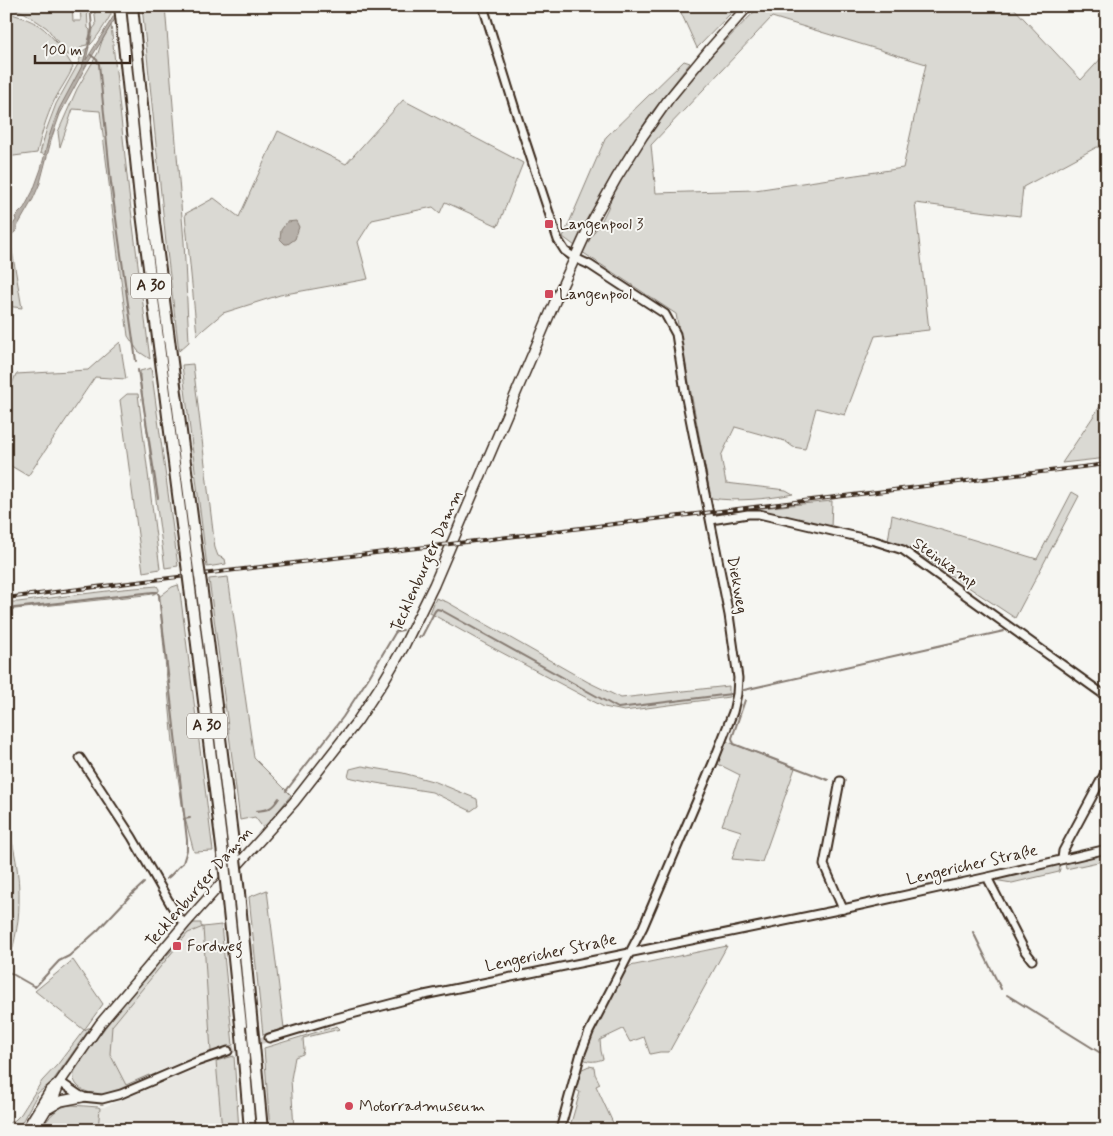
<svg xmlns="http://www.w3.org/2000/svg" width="1113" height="1136" viewBox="0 0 1113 1136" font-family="Mynerve,sans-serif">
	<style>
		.built { fill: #e8e7e2 }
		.green { fill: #dad9d3; stroke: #8a8278; fill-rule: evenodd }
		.water { fill: #b6b0a9; stroke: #857a71 }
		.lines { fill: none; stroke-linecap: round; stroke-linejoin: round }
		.stream { stroke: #857a71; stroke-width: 2 }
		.minor-tunnel { stroke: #d1cdc8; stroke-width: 7; stroke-dasharray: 7 3.5; stroke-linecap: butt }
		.minor-casing { stroke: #3b2a1e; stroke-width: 11 }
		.major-casing { stroke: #3b2a1e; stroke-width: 12 }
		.highway-casing { stroke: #3b2a1e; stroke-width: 14 }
		.minor { stroke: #f6f6f2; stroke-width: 7 }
		.major { stroke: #f6f6f2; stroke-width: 9 }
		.highway { stroke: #f6f6f2; stroke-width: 10 }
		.rail-casing { stroke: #3b2a1e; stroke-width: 4 }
		.rail { stroke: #f6f6f2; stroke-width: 2; stroke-dasharray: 5.5; stroke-linecap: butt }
		.highway-bridge-casing { stroke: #3b2a1e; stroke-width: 14; stroke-linecap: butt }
		.highway-bridge { stroke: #f6f6f2; stroke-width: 10 }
		.poi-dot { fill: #d1495b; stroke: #f6f6f2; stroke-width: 2 }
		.labels { text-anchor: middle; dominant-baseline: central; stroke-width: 4; stroke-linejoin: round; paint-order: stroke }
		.shield { fill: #f6f6f2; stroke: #73675e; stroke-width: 1 }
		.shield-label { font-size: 15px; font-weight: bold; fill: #3b2a1e }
		.poi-label { font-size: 16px; fill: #3b2a1e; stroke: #f6f6f2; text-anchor: start }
		.street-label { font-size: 16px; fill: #3b2a1e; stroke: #f6f6f2 }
	</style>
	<rect width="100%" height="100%" fill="#f6f6f2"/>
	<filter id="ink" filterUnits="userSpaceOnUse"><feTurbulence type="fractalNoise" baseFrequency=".02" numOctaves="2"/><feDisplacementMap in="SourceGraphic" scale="10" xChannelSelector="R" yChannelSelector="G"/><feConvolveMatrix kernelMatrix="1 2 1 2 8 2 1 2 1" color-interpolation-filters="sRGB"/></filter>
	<g filter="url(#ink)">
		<g class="built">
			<polygon points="203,927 211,1052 171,1066 126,1085 110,1054 112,1026 188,933"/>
			<polygon points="216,1061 221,1130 41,1130 51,1115 64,1106 72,1105 104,1107"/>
		</g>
		<g class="green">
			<polygon points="8,6 72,6 73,21 81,21 80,6 87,6 88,28 90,30 90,34 87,45 82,46 76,57 70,56 67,54 47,28 25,13"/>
			<path d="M94,6h16c0,1 1,8 1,8 -2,5 -17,28 -21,31l3,-16 3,-4z"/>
			<polygon points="142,6 165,6 184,242 189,342 179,351 166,243"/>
			<polygon points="678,6 729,6 732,12 697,48"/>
			<path d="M760,6h252l69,74 26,-28v96l-10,-1 -74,40 -3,29 -105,-13 14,127 -54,6 -30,79 -29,-7 -11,41 -12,-2 -8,-6 -50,-14 -14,29 5,27 60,7 7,4c-23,5 -59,8 -82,4l-35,-184 -94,-62 7,-13 11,-15 8,-16 8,-22 46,-72 39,-48zM772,17l154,47 -23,104 -148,22 -99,3 -5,-48z"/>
			<path d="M6,12c12,4 23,7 34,14 11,7 26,29 33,41 -5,12 -13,22 -19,34 -8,17 -13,34 -17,52l-31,4z"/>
			<polygon points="111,25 129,194 150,359 138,351 128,336 100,111 73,109 60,147 58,132 77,89 98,53 102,41"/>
			<polygon points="87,48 83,64 49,137 45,155 40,153 47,128 56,104 77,66 83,51"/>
			<polygon points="684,61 690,63 652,112 633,141 612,175 585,224 575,246 563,237 606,137"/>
			<polygon points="403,100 523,163 498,226 445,202 440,213 433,207 372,220 358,242 368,279 280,295 223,313 197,335 185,214 214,198 239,217 278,131 346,164"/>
			<polygon points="11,245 22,308 6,306 6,249"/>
			<polygon points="120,342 126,379 95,377 28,476 6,463 6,399 16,374 88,370"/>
			<polygon points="193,364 215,548 218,556 225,559 226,564 207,567 182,365"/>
			<polygon points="151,368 178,566 165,568 140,378 140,371"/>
			<polygon points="127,394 138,394 160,569 143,572 120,400"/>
			<polygon points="1107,396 1107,458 1062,463"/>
			<polygon points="1072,492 1079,496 1015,618 911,549 888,541 892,515 1037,559"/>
			<path d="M832,501l-1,27 -70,-17 -13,-1 -34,6v-2c39,-6 79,-9 118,-13z"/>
			<polygon points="228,577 254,758 291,795 264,829 255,817 240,820 209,579"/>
			<polygon points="178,585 180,592 213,851 194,852 183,811 173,742 159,597 172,587"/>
			<polygon points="157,586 159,589 159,591 154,594 6,610 6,603 10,602 18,602 123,589"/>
			<polygon points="436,598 447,602 588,682 621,698 729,686 729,697 624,711 604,707 482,642 430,613"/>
			<polygon points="726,741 795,768 762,862 732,859 741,831 722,825 740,775 716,763"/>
			<polygon points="362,766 403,773 436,782 477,799 478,806 471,811 432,792 376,783 348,777 350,769"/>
			<path d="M6,819c8,27 14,55 13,84 0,23 -6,46 -13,68v-30l4,-32 -1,-35 -3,-15z"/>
			<polygon points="1107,852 1107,860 1066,869 1065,863 1066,862"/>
			<polygon points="1059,864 1060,869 1059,872 1012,883 994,880 994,878"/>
			<polygon points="267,890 284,1028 263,1035 249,897"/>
			<path d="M192,923h9v3l2,1 18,-2 12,120 -22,7 -8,-125 -15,6 -76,93 -2,28 16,31 23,-10 1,2c-20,10 -42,24 -65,14 -7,-3 -13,-10 -11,-18 3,-10 12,-20 19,-29 16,-22 33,-45 51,-66 9,-10 19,-18 27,-27 8,-9 13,-19 21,-28z"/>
			<path d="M727,946l-58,106h-9l-10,2 -6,-17 -14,5 -7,-13 -23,11 1,11 2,8c-5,2 -14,4 -19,0l-1,-3 13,-31 28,-53 6,-6z"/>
			<polygon points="73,960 103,1004 84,1030 35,991"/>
			<polygon points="337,1026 340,1029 303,1038 304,1050 303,1054 295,1057 291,1079 294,1130 270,1130 264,1048"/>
			<polygon points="88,1028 90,1028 50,1085 43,1089 38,1093 18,1129 6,1130 6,1124 15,1120 21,1114 42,1081 58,1064 83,1031"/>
			<polygon points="234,1056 239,1130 222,1130 216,1061"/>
			<polygon points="589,1066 594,1067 595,1074 600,1084 596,1086 614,1125 627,1130 569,1130 580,1092 574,1089 580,1070"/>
			<path d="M72,1105l26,2 2,1 -2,21 -57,1c8,-13 15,-24 31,-25z"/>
		</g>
		<g class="water">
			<path d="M120,6h3l-24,39 -13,21 -26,48 -8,23 -12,46 -7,16 -16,28v3l-11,10c0,-11 5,-11 10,-20l-1,-3 9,-9 9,-17 8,-22 8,-32 5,-15 5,-13 24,-45 4,-16 2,-1 -3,13z"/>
			<polygon points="296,221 299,227 295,239 288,244 285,244 280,239 281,230 287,222"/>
		</g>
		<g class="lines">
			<g class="stream">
				<polyline points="88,48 92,28 90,6"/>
				<polyline points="91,55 97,60 99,64 111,183 136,361"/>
				<polyline points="138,370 158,498"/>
				<path d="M6,609l147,-17h4l2,3 28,245v10l-4,13c-7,5 -10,12 -17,16"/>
				<polyline points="419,637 422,636 435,611 437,609 441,610 618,708 731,694"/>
				<polyline points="744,690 1004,631"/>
				<polyline points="745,700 732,738 734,744 828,780"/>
				<polyline points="286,791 343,717 369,677 395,633 397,631 403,630"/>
				<path d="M256,811c12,-1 16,-2 23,-13"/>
				<polyline points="184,819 190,818"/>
				<polyline points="973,932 1001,989"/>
				<polyline points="7,971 35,987 59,961 69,956 98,930 129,897 144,883"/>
				<polyline points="1007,995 1107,1057"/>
			</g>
			<polyline class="minor-tunnel" points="228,1051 269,1038"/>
			<defs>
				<g id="minor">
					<polyline points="483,6 519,122 558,240 565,251 575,258 590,265 665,314 676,334 686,398 729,615 738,678 737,694 733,712 713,763 643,927 589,1032 581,1053 560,1130"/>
					<polyline points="711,520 748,514 759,514 875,541 903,550 1107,697"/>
					<polyline points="80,758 132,837 171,905 181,920 185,924"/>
					<polyline points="840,781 824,865 843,909"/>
					<polyline points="1062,859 1063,851 1107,769"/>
					<polyline points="988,877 989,881 1025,951 1032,960"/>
					<polyline points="269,1038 329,1020 424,995 843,909 988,877 1107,849"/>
					<polyline points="60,1082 82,1097 102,1099 121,1094 196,1062 228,1051"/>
				</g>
				<g id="major">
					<polyline points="49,1108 61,1101 82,1097"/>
					<polyline points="26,1130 50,1091 60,1082 100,1024 185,924 294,802 358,720 383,682 403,648 434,585 557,297 590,225 617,177 642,137 668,100 710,49 748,6"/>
					<polyline points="34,1130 55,1095 59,1084"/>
				</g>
				<g id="highway">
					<polyline points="120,6 140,198 187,564"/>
					<polyline points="132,6 154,223 198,563"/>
					<polyline points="201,584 235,859"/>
					<polyline points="190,588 224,863"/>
					<polyline points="227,892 242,1035"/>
					<polyline points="239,893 252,1026"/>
					<polyline points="244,1059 250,1130"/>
					<polyline points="256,1066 262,1130"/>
				</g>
			</defs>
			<use href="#minor" class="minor-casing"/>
			<use href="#major" class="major-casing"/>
			<use href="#highway" class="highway-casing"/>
			<use href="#minor" class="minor"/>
			<use href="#major" class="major"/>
			<use href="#highway" class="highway"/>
			<defs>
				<polyline id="rail" points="6,598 1107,464"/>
			</defs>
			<use href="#rail" class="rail-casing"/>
			<use href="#rail" class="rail"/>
			<defs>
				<g id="highway-bridge">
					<polyline points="198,563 201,584"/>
					<polyline points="187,564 190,588"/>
					<polyline points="235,859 239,893"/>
					<polyline points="224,863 227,892"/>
					<polyline points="252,1026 256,1066"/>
					<polyline points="242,1035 244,1059"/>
				</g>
			</defs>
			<use href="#highway-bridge" class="highway-bridge-casing"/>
			<use href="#highway-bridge" class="highway-bridge"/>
		</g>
	</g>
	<g class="poi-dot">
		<rect x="544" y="219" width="10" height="10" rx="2.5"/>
		<rect x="544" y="289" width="10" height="10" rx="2.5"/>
		<rect x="172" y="941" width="10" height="10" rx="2.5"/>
		<circle cx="349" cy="1106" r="5"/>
	</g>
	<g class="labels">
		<g class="shield">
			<rect x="131" y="273.5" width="40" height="25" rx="4"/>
			<rect x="187" y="713.5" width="40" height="25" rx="4"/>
		</g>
		<g class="shield-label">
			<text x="151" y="286">A 30</text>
			<text x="207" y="726">A 30</text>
		</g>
		<g class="poi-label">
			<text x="559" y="224">Langenpool 3</text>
			<text x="559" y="294">Langenpool</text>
			<text x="187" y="946">Fordweg</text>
			<text x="359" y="1106">Motorradmuseum</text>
		</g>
		<g class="street-label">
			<text transform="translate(427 561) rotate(-66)">Tecklenburger Damm</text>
			<text transform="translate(945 563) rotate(35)">Steinkamp</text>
			<text transform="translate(737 585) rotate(80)">Diekweg</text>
			<text transform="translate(972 865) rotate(-13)">Lengericher Straße</text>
			<text transform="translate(199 887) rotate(-49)">Tecklenburger Damm</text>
			<text transform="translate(551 953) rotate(-12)">Lengericher Straße</text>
		</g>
	</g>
	<rect width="1113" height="1136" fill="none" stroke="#f6f6f2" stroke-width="25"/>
	<rect x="12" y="12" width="1088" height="1111" fill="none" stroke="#3b2a1e" stroke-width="2" filter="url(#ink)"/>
	<path d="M35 55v8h95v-8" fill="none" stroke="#3b2a1e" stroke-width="2.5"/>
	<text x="42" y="55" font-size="15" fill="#3b2a1e" stroke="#f6f6f2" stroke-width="4" paint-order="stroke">100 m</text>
</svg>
